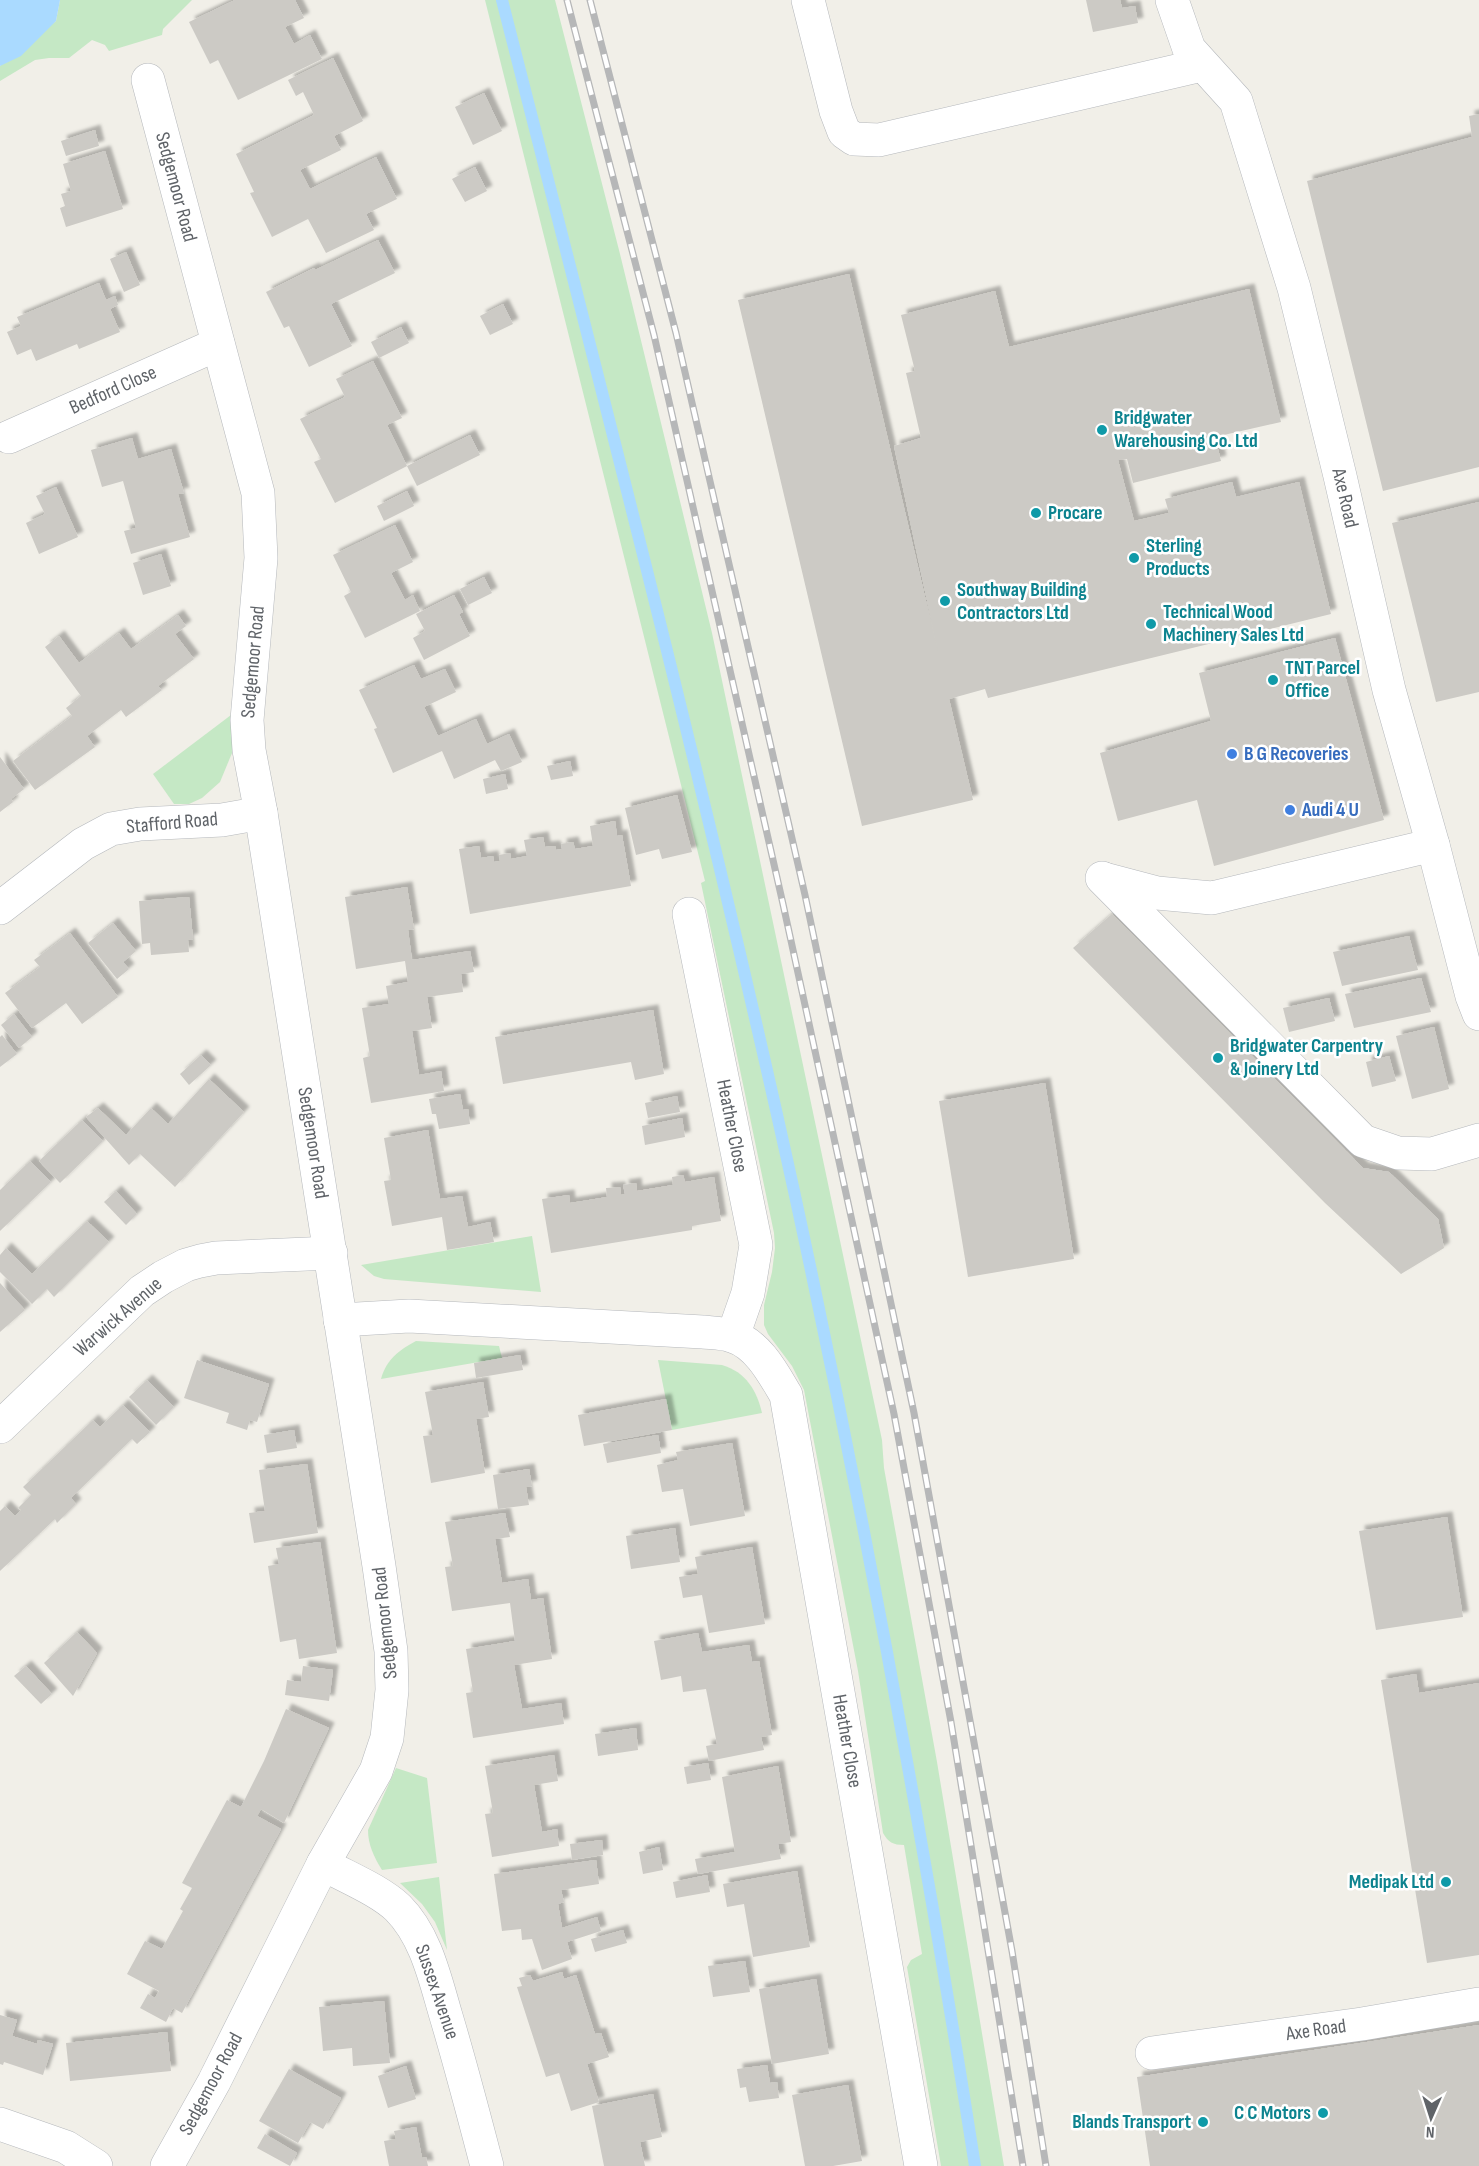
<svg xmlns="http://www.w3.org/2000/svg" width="1479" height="2166" viewBox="0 0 1479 2166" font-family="'Sofia Sans Condensed',sans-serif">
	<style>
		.green { fill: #c5e8c5 }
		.water { fill: #aadaff }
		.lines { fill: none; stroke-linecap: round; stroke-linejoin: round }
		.stream { stroke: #aadaff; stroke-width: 12 }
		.building { fill: #cccac5; filter: url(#shadow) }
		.minor-casing { stroke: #b5b8bc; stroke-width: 34 }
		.minor { stroke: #fff; stroke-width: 33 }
		.rail-casing { stroke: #b6b7b8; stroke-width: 7 }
		.rail { stroke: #fff; stroke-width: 4.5; stroke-dasharray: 14; stroke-linecap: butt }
		.culture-dot { fill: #0f9aa8; stroke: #fff; stroke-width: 2 }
		.shop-dot { fill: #3f7fe0; stroke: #fff; stroke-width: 2 }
		.labels { text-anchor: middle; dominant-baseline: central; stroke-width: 5; stroke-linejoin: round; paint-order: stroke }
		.street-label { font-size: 20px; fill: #5f6368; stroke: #fff }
		.culture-label { font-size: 20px; font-weight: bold; fill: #0d838f; stroke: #fff; text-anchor: start }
		.shop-label { font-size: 20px; font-weight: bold; fill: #366cbe; stroke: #fff; text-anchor: start }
	</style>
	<defs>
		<filter id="shadow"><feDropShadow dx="5.5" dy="-5.5" stdDeviation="1.5" flood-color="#0004"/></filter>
	</defs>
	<rect width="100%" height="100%" fill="#f1efe8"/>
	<g class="green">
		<polygon points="60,0 192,0 163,29 162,35 109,51 105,45 92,40 69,58 49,58 35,60 0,81 0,66 56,21"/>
		<path d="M485,0h70l65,254 92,379 170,807 2,28 53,294 67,404h-63l-34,-199 4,-7 11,-6 -18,-109c-11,0 -16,-3 -21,-12l-25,-162 -54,-281 -12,-24 -24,-32 -4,-9v-20l8,-33 3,-24 -1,-15 -73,-350 4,-2z"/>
		<polygon points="235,712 237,741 220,782 202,798 189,804 174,804 153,774"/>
		<polygon points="532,1236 541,1292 384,1279 374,1276 361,1265"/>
		<path d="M416,1341l83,5 3,12 -121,21c5,-19 18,-29 35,-38z"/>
		<path d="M658,1360l64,5c24,7 35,26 40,48l-90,17z"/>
		<path d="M396,1768l31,10 10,85 -55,7c-8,-13 -14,-25 -14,-40z"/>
		<polygon points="439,1877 447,1950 435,1922 422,1904 400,1883"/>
	</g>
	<polygon class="water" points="0,0 60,0 56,21 21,56 0,66"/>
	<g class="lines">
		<path class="stream" d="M502,0c101,396 204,791 292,1191 70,323 130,648 181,975"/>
	</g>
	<g class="building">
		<polygon points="235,0 295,0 304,18 285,27 294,44 310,35 322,59 238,100 218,60 210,64 189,22"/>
		<polygon points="1086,0 1120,0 1122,8 1135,6 1138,23 1093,32"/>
		<polygon points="333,58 363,121 334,136 341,150 300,170 310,189 376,157 397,199 366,214 374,230 326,253 308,219 272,237 250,193 254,192 236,154 314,115 303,92 296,96 288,80"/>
		<polygon points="484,93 502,131 473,145 455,107"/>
		<polygon points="1479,114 1479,467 1383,491 1307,181 1472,137 1469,116"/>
		<polygon points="95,130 99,146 66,156 61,141"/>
		<polygon points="105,151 123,209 66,227 60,208 65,206 61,194 71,191 63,164"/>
		<polygon points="475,167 487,191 465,202 452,179"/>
		<polygon points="378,240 395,273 331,304 352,346 309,367 289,326 284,328 266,292 314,268 315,270"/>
		<polygon points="126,252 140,285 124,292 110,259"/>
		<polygon points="849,274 938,652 894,446 921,438 906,373 915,371 901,315 995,291 1009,347 1249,289 1281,422 1215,437 1221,461 1133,483 1127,459 1118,460 1134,521 1169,513 1165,499 1232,482 1236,497 1299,482 1331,614 988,698 985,689 949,699 973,800 862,826 738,300"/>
		<polygon points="99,283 106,300 115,296 118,305 110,309 120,332 79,349 77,344 36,361 31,349 17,355 7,332 21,326 17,317"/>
		<polygon points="503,304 513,324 490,335 480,316"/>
		<polygon points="401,327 409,343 379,358 371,342"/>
		<polygon points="373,361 402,418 387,425 407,466 470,435 480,455 417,486 407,466 335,503 314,462 321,459 300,419 345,397 336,379"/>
		<polygon points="132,438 138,459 171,449 184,493 178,494 190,537 131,554 124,531 136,528 123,481 102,487 91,450"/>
		<polygon points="56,487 78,537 39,554 26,523 45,514 36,496"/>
		<polygon points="407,491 414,506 384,521 377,506"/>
		<polygon points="1479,502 1479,692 1436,702 1392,523"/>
		<polygon points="395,525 413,562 391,573 405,600 413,595 420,611 365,638 344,596 351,592 333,555"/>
		<polygon points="161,554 171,586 143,595 133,563"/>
		<polygon points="484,577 492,593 468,605 460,589"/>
		<polygon points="454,595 463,612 459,614 470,636 424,660 413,638 425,631 416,614"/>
		<polygon points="178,615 186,626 175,634 194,659 158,686 162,690 126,717 121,710 87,736 95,747 35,790 13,761 72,716 66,708 81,696 45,647 59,636 79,663 119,633 131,649"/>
		<polygon points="1335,638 1384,820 1214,866 1197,800 1118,821 1100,753 1211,721 1199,673"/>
		<polygon points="414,665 421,679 445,669 456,692 424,707 438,736 476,719 487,744 509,734 522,762 501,771 495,760 454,779 442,751 393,773 374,729 377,728 359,690"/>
		<polygon points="0,757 24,789 11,799 13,802 0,812"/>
		<polygon points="570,761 573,776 551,780 547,766"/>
		<polygon points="505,774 508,789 486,794 483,779"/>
		<polygon points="677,795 692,852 662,859 659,849 636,855 625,808"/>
		<polygon points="615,821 617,836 622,835 631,886 470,914 459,849 479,846 481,858 493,856 494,862 500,861 499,855 510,853 511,859 527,856 524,840 543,837 545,847 555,846 556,850 562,849 561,844 573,842 575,849 593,846 590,826"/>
		<polygon points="407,887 414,929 408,930 412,960 470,951 474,972 461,974 463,992 427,997 432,1028 412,1031 419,1075 441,1071 444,1091 371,1103 363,1058 370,1056 362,1008 389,1004 386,986 408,982 405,961 356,969 345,897"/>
		<polygon points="189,897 193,939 188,940 189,952 151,955 150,943 142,944 139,901"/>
		<polygon points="1112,914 1363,1168 1389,1172 1438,1219 1444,1248 1401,1274 1325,1203 1073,948"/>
		<polygon points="113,923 136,951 123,962 129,969 117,979 88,943"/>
		<polygon points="70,933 118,997 82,1024 66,1003 32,1028 5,993 40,967 34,960"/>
		<polygon points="1409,936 1418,970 1342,986 1333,952"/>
		<polygon points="1421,978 1431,1012 1354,1028 1345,994"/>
		<polygon points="1329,998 1335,1021 1289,1032 1283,1008"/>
		<polygon points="653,1010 664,1074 635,1080 631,1062 503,1084 495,1037"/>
		<polygon points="14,1014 32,1037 19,1048 1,1025"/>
		<polygon points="1434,1027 1449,1089 1412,1099 1396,1036"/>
		<polygon points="2,1035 17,1054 0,1067 0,1037"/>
		<polygon points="201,1055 211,1065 189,1085 180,1074"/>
		<polygon points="1389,1056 1396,1081 1372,1087 1366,1062"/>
		<polygon points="209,1079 244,1112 175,1187 140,1154 129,1165 86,1117 98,1108 126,1135 151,1108 168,1124"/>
		<polygon points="1045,1083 1074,1259 968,1277 939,1101"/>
		<polygon points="460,1094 463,1110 468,1109 470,1124 439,1129 436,1114 432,1114 429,1099"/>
		<polygon points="677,1096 680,1112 648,1118 645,1103"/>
		<polygon points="682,1118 685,1137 645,1145 642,1126"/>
		<polygon points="82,1120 103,1141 60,1183 39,1161"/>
		<polygon points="428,1130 440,1199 462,1196 468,1227 490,1222 494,1242 447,1250 442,1217 392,1226 384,1181 391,1180 384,1138"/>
		<polygon points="30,1161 51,1182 0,1231 0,1190"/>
		<polygon points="683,1175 685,1182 714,1177 721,1221 692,1226 692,1230 551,1253 542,1199 569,1195 570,1203 589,1200 607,1197 606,1188 620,1187 621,1195 625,1194 623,1185 636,1183 637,1191 673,1185 672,1177"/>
		<polygon points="116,1191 137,1214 126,1225 104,1202"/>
		<polygon points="87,1221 109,1242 54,1297 47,1289 32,1304 0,1272 0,1255 6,1248 32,1274"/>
		<polygon points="0,1283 25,1310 0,1332"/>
		<polygon points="520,1355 523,1370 476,1378 474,1363"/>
		<polygon points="197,1360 269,1384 257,1422 250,1420 247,1430 226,1423 229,1413 184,1398"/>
		<polygon points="147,1380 174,1407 156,1425 129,1397"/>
		<polygon points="483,1382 489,1417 476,1419 485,1473 431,1483 423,1436 433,1435 425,1392"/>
		<polygon points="666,1399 672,1430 584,1446 578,1415"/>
		<polygon points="123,1405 150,1432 137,1444 132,1439 71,1498 76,1504 57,1523 55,1519 0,1571 0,1511 5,1506 15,1516 21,1510 18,1508 31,1495 23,1487 93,1420 100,1427"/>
		<polygon points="294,1430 297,1448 267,1453 264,1435"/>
		<polygon points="658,1435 661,1453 607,1463 603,1444"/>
		<polygon points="732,1443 745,1516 690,1526 683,1489 662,1492 657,1465 678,1460 676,1452"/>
		<polygon points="307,1464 318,1533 254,1543 249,1513 265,1511 259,1470"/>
		<polygon points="529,1469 532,1486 526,1487 529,1505 498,1509 493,1475"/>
		<polygon points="505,1513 510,1537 495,1539 502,1583 528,1579 531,1600 543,1598 552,1659 514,1665 522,1709 561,1703 564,1724 473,1738 466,1693 473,1692 466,1649 515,1641 510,1603 452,1611 445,1567 453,1566 445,1522"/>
		<polygon points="1447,1517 1463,1617 1376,1630 1359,1531"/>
		<polygon points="675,1528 680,1562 631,1569 626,1536"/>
		<polygon points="320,1542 337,1653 299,1659 296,1639 280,1642 268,1566 279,1564 276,1548"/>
		<polygon points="752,1547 765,1624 709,1633 702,1595 683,1598 679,1577 698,1574 695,1557"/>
		<polygon points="77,1632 97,1653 73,1696 44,1663"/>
		<polygon points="698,1633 702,1652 749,1645 752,1662 759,1661 772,1735 761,1737 764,1750 709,1761 706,1746 717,1744 706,1689 683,1692 681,1676 661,1680 654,1641"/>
		<polygon points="26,1666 52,1694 41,1704 14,1676"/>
		<polygon points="303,1666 333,1670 329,1701 285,1695 287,1680 301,1682"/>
		<polygon points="1416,1674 1419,1693 1479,1683 1479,1955 1427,1963 1381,1680"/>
		<polygon points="286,1709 329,1728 284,1823 261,1809 257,1816 281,1829 182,2013 173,2008 166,2022 140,2008 148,1994 155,1998 159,1991 127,1974 145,1941 162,1949 183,1911 180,1909 192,1888 182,1883 227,1800 241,1807 264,1761"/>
		<polygon points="636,1728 638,1750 598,1756 595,1734"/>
		<polygon points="554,1755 558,1781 534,1785 542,1832 557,1829 559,1846 492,1857 485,1814 493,1813 485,1766"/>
		<polygon points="708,1763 711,1780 687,1784 684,1767"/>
		<polygon points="778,1766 791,1842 778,1844 781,1859 698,1874 695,1859 735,1852 722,1777"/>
		<polygon points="602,1840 603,1855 572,1860 570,1844"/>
		<polygon points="659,1847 663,1870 643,1874 639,1852"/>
		<polygon points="596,1860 599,1884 561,1890 564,1902 558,1904 562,1928 597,1917 601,1931 567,1942 572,1959 542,1970 532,1939 522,1940 521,1929 502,1931 494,1874"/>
		<polygon points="797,1871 810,1947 753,1957 744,1904 727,1907 723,1884"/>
		<polygon points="707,1875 710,1892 676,1898 673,1882"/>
		<polygon points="623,1930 627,1943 595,1952 591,1939"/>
		<polygon points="745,1961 750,1992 713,1997 708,1966"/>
		<polygon points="562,1972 564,1979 576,1975 595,2034 601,2033 609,2057 587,2064 599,2102 571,2111 559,2073 546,2077 517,1987 522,1986 519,1978 530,1975 533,1981"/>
		<polygon points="816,1979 829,2054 772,2064 759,1989"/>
		<polygon points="384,2001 390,2063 353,2066 352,2048 323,2051 319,2007"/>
		<polygon points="0,2015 17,2020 12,2036 37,2044 38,2040 53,2044 43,2075 4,2062 3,2065 0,2064"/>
		<polygon points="1479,2025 1479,2166 1150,2166 1137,2077"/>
		<polygon points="167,2032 171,2071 70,2081 66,2043"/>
		<polygon points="767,2065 770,2083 777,2082 779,2098 749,2102 746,2087 740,2088 737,2069"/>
		<polygon points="406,2066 416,2099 388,2108 378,2076"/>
		<polygon points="289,2069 341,2098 323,2129 310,2122 298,2143 259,2121"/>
		<polygon points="848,2085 862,2161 833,2166 805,2166 792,2095"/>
		<polygon points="653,2094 662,2137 640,2142 645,2166 604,2166 592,2106"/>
		<polygon points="416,2127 422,2158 426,2157 428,2166 389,2166 384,2141 396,2139 394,2131"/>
		<polygon points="265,2134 297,2153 290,2166 257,2148"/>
	</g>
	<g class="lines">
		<defs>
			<g id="minor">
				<polyline points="808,0 836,111 844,132 854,139 879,140 1202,65"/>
				<polyline points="1172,0 1189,49 1236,101 1294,288 1340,476 1389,690 1433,845 1472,996 1479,1014"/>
				<polyline points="148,80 258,493 261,558 247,720 249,750 261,813 379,1566 391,1651 392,1690 387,1738 376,1771 323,1864 214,2082 167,2166"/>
				<polyline points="9,437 218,344"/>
				<polyline points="1102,878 1363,1141 1398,1153 1432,1154 1479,1140"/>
				<polyline points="1104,879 1157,893 1212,898 1433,845"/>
				<polyline points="0,908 83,844 111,829 140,824 222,820 261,813"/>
				<polyline points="689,914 756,1245 748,1293 733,1336"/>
				<path d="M340,1320l69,-4 294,16c9,1 20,1 29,4 26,8 41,37 54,59l135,771"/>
				<polyline points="0,1427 142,1291 163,1277 186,1265 200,1261 216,1258 331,1253"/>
				<path d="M323,1864c23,13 56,26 75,44 28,28 37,71 48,108 15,50 28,100 41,150"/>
				<polyline points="1152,2053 1362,2024 1479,2004"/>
				<polyline points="0,2124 66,2147 96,2166"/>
			</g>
		</defs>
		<use href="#minor" class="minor-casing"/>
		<use href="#minor" class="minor"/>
		<defs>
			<g id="rail">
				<polyline points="567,0 654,335 783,904 894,1414 951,1722 1023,2166"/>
				<polyline points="590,0 676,333 805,895 914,1413 1012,1951 1046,2166"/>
			</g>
		</defs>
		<use href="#rail" class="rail-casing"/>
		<use href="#rail" class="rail"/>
	</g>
	<g class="culture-dot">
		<circle cx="1102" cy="430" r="6"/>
		<circle cx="1036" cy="513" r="6"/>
		<circle cx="1134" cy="558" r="6"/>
		<circle cx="945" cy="601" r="6"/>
		<circle cx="1151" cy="624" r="6"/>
		<circle cx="1273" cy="680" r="6"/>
		<circle cx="1218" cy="1058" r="6"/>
		<circle cx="1446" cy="1882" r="6"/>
		<circle cx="1323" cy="2113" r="6"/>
		<circle cx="1203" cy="2122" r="6"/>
	</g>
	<g class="shop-dot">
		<circle cx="1232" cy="754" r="6"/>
		<circle cx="1290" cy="810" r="6"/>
	</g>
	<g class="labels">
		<g class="street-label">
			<text transform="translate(176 187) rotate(75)">Sedgemoor Road</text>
			<text transform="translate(113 390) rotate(-24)">Bedford Close</text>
			<text transform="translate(1345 498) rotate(77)">Axe Road</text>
			<text transform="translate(253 662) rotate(-85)">Sedgemoor Road</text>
			<text transform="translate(172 823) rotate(-5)">Stafford Road</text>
			<text transform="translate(732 1126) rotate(79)">Heather Close</text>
			<text transform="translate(313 1143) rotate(81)">Sedgemoor Road</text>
			<text transform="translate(118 1317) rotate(-41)">Warwick Avenue</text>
			<text transform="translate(385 1623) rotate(-96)">Sedgemoor Road</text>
			<text transform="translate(847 1741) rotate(80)">Heather Close</text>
			<text transform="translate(437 1992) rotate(71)">Sussex Avenue</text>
			<text transform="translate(1316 2030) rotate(-8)">Axe Road</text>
			<text transform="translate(211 2084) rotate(-62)">Sedgemoor Road</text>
		</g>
		<g class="culture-label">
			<text x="1114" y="418">Bridgwater<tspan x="1114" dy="23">Warehousing Co. Ltd</tspan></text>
			<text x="1048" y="513">Procare</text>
			<text x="1146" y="546">Sterling<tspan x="1146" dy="23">Products</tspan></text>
			<text x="957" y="590">Southway Building<tspan x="957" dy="23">Contractors Ltd</tspan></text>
			<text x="1163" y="612">Technical Wood<tspan x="1163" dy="23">Machinery Sales Ltd</tspan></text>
			<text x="1285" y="668">TNT Parcel<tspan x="1285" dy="23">Office</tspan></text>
			<text x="1230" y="1046">Bridgwater Carpentry<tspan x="1230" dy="23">&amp; Joinery Ltd</tspan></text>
			<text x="1434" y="1882" text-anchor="end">Medipak Ltd</text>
			<text x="1311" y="2113" text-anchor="end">C C Motors</text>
			<text x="1191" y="2122" text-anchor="end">Blands Transport</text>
		</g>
		<g class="shop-label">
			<text x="1244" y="754">B G Recoveries</text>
			<text x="1302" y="810">Audi 4 U</text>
		</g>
	</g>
	<g transform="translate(1431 2118) rotate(183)" stroke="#ffffff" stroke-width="4.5" paint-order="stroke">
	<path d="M0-4.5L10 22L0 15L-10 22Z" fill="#5f6368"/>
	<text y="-9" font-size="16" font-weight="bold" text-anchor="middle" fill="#5f6368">N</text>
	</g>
</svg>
